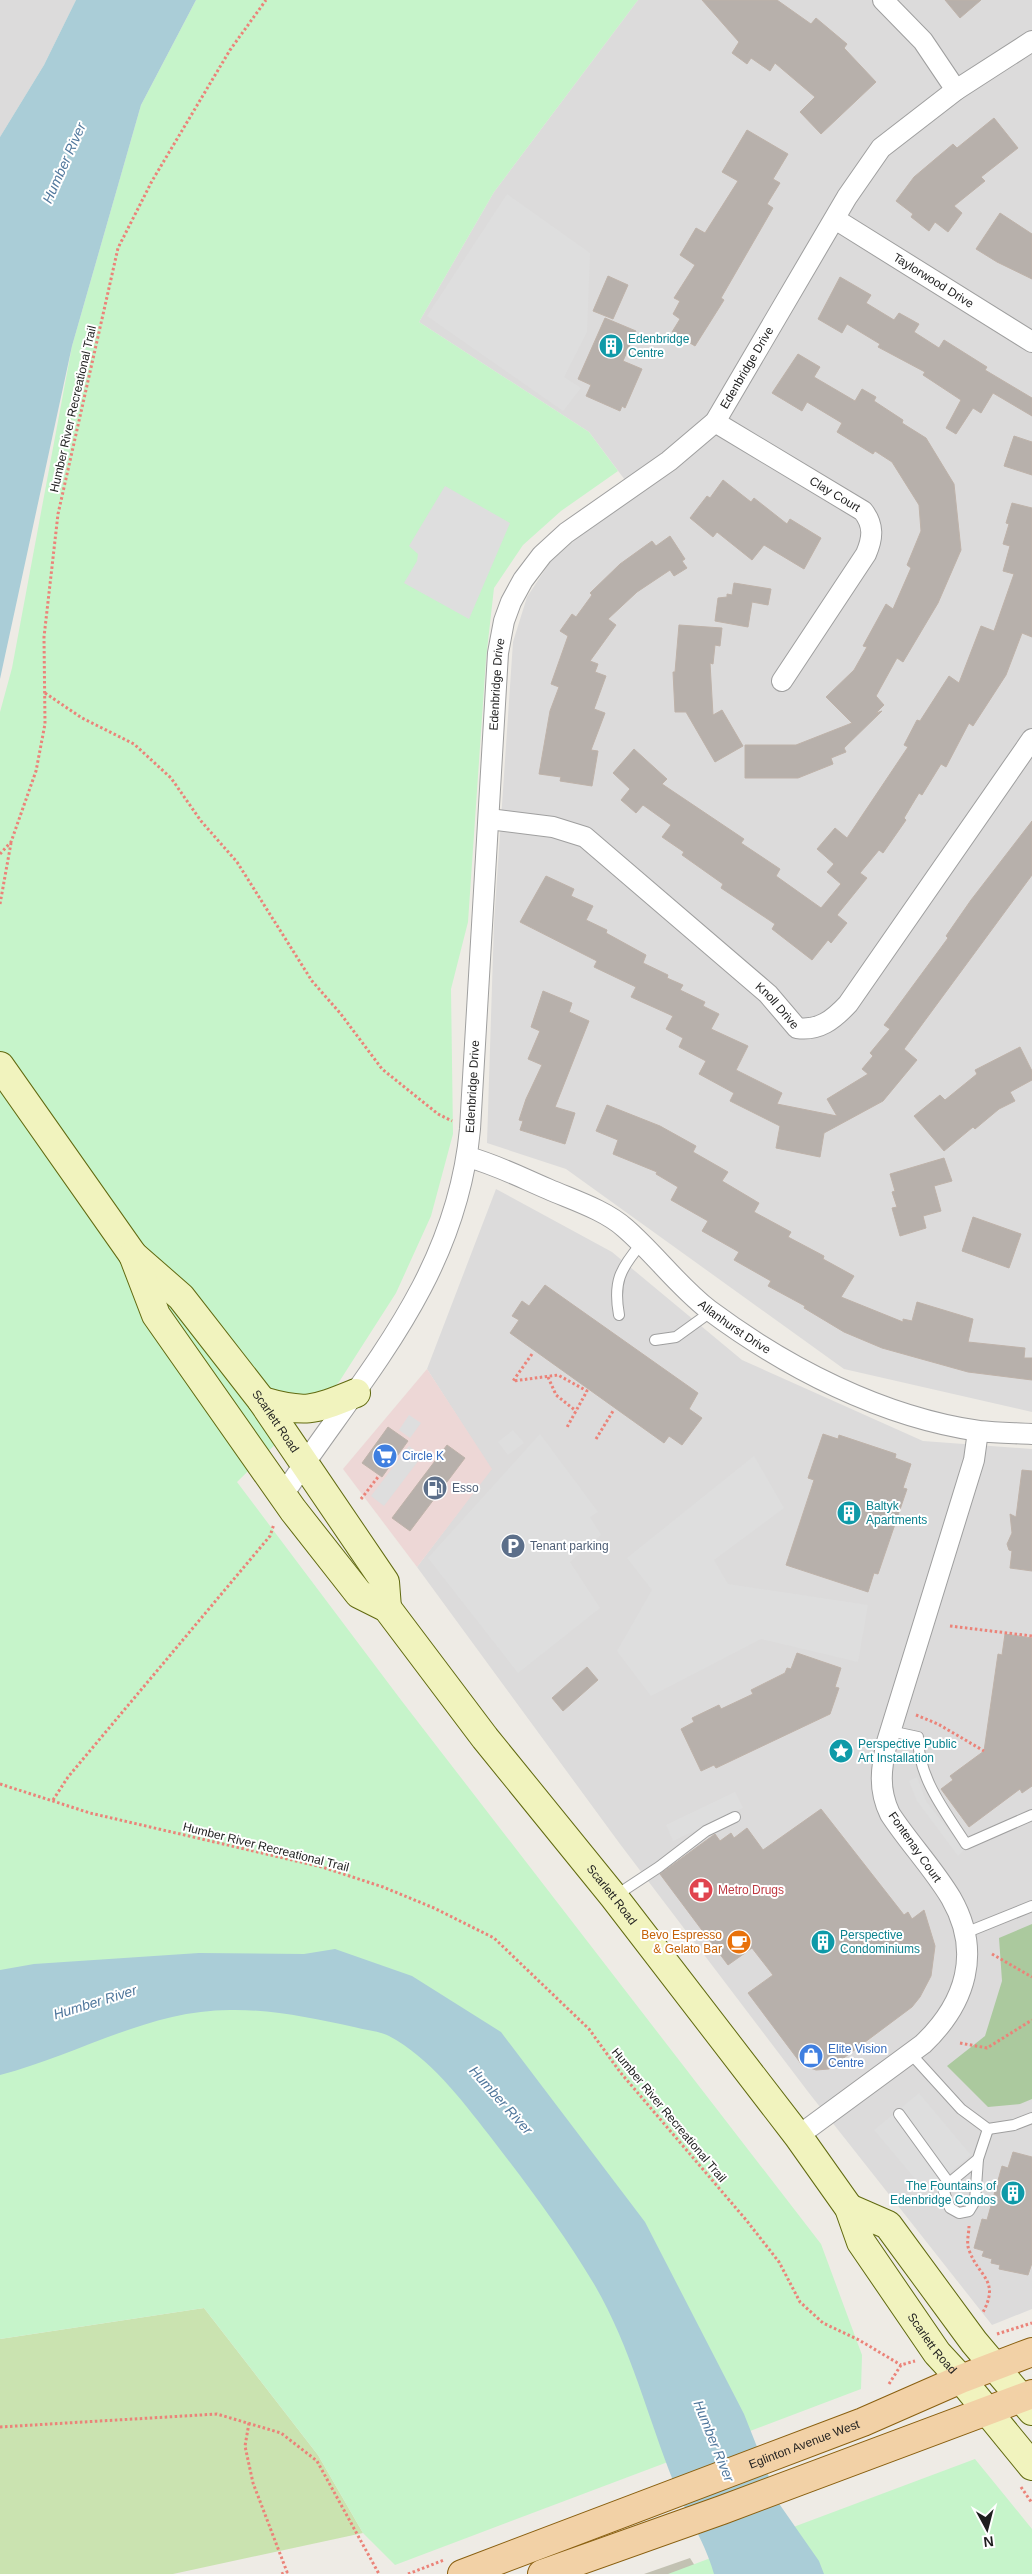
<svg xmlns="http://www.w3.org/2000/svg" width="1032" height="2574" viewBox="0 0 1032 2574" font-family="Arial,sans-serif">
	<style>
		.residential { fill: #dcdbdb }
		.commercial { fill: #edd7d6 }
		.construction { fill: #c2c1b2 }
		.grass { fill: #cae3b0 }
		.forest { fill: #abc99e }
		.park { fill: #c6f4ca }
		.parking { fill: #dedede }
		.water { fill: #aacdd7 }
		.building { fill: #b7b0ab; stroke: #beb2a9 }
		.lines { fill: none; stroke-linecap: round; stroke-linejoin: round }
		.lane-casing { stroke: #9f9f9f; stroke-width: 12 }
		.street-casing { stroke: #9f9f9f; stroke-width: 22 }
		.secondary-casing { stroke: #616a10; stroke-width: 30 }
		.primary-casing { stroke: #895f0f; stroke-width: 30 }
		.path { stroke: #eb8379; stroke-width: 3; stroke-dasharray: 2.5 2.5; stroke-linecap: butt }
		.lane { stroke: #fff; stroke-width: 10 }
		.street { stroke: #fff; stroke-width: 20 }
		.secondary { stroke: #f1f3be; stroke-width: 28 }
		.primary { stroke: #f2d1a6; stroke-width: 28 }
		.labels { text-anchor: middle; dominant-baseline: central; stroke-width: 4; stroke-linejoin: round; paint-order: stroke }
		.street-label { font-size: 12px; fill: #1e1e1e; stroke: #fff }
		.culture-label { font-size: 12px; fill: #0d838f; stroke: #fff; text-anchor: start }
		.shop-label { font-size: 12px; fill: #366cbe; stroke: #fff; text-anchor: start }
		.service-label { font-size: 12px; fill: #4e5e75; stroke: #fff; text-anchor: start }
		.health-label { font-size: 12px; fill: #be3a42; stroke: #fff; text-anchor: start }
		.food-label { font-size: 12px; fill: #c56008; stroke: #fff; text-anchor: end }
		.water-label { font-size: 14px; font-style: italic; fill: #51789d; stroke: #fff }
	</style>
	<rect width="100%" height="100%" fill="#eeebe5"/>
	<g class="residential">
		<polygon points="0,0 76,0 44,65 0,137"/>
		<polygon points="638,0 1032,0 1032,1412 844,1369 566,1169 487,1143 494,923 513,642 527,597 550,562 585,531 637,496 589,432 419,322 494,192"/>
		<polygon points="496,1189 612,1252 742,1360 923,1441 1032,1449 1032,2309 992,2325 809,2093 620,1844 417,1567 491,1469 427,1369"/>
	</g>
	<polygon class="commercial" points="427,1369 492,1469 417,1567 343,1469"/>
	<polygon class="construction" points="690,2558 700,2574 644,2574"/>
	<polygon class="grass" points="204,2308 318,2455 363,2533 173,2574 0,2574 0,2339"/>
	<polygon class="forest" points="1032,1924 1032,2099 1020,2104 988,2107 947,2066 985,2036 1002,1981 999,1938"/>
	<g class="park">
		<polygon points="196,0 638,0 494,192 419,322 589,432 618,471 561,511 523,545 494,588 486,659 468,922 451,989 453,1134 431,1216 396,1293 339,1382 237,1482 401,1700 821,2244 862,2355 861,2389 395,2565 363,2533 318,2455 204,2308 0,2339 0,712 12,668 72,346 141,105"/>
		<polygon points="975,2459 1032,2529 1032,2574 668,2574"/>
	</g>
	<g class="parking">
		<polygon points="507,194 590,253 587,332 564,377 581,388 563,411 427,316"/>
		<polygon points="445,486 510,523 469,619 404,583 417,561 418,554 409,546"/>
		<polygon points="409,1415 421,1423 410,1438 399,1430"/>
		<polygon points="513,1430 524,1443 508,1455 498,1442"/>
		<polygon points="540,1434 598,1512 590,1517 601,1535 570,1562 600,1608 518,1673 428,1558"/>
		<polygon points="409,1446 422,1456 384,1506 371,1496"/>
		<polygon points="754,1456 784,1508 714,1560 728,1584 868,1605 858,1662 761,1639 651,1696 617,1651 652,1590 627,1558"/>
		<polygon points="917,1777 926,1801 964,1850 958,1856 917,1801 909,1781"/>
		<polygon points="735,1792 743,1808 673,1841 666,1825"/>
		<polygon points="919,2093 971,2155 926,2192 874,2130"/>
	</g>
	<g class="water">
		<polygon points="76,0 196,0 141,105 72,346 0,679 0,137 44,65"/>
		<path d="M335,1949l77,27 89,56 144,190 99,192 36,91 39,56 5,13h-110c-9,-32 -28,-60 -40,-91 -26,-65 -44,-138 -80,-199 -31,-52 -68,-101 -105,-149 -28,-36 -59,-77 -100,-99 -10,-5 -24,-6 -35,-9 -39,-8 -78,-17 -119,-17 -83,-2 -157,45 -235,65v-105l34,-6 165,-11 105,1z"/>
	</g>
	<g class="building">
		<polygon points="702,0 777,0 811,24 816,18 847,44 844,48 876,82 821,134 800,112 815,97 775,63 770,71 751,58 747,64 732,53 739,42"/>
		<polygon points="945,0 981,0 960,18"/>
		<polygon points="994,118 1018,148 981,177 985,181 954,206 962,213 948,232 935,222 929,231 911,217 913,214 896,201 914,177 953,144 957,148"/>
		<polygon points="747,130 788,154 773,179 780,183 767,204 773,208 721,298 724,300 695,346 672,332 680,319 673,314 680,301 674,298 695,265 680,255 696,228 705,233 738,181 722,172"/>
		<polygon points="1000,213 1032,234 1032,279 997,262 976,249"/>
		<polygon points="608,276 628,285 613,319 593,311"/>
		<polygon points="840,277 871,295 866,303 894,320 899,313 919,324 914,332 939,348 944,340 987,367 985,370 1032,398 1032,416 993,393 981,413 973,408 956,434 946,428 961,400 923,375 925,372 878,347 880,344 847,324 842,333 818,319"/>
		<polygon points="605,318 636,331 623,361 642,369 625,408 622,406 620,411 586,396 591,385 578,379"/>
		<polygon points="798,354 820,367 814,377 855,401 862,389 876,397 874,401 903,420 902,423 926,438 954,484 961,550 938,603 903,662 897,658 876,696 884,705 876,713 882,711 844,748 846,752 831,758 833,764 798,778 745,778 745,745 796,745 852,723 826,697 854,670 867,647 863,646 886,604 893,609 911,568 907,565 921,531 919,505 892,462 875,451 873,454 837,432 842,423 807,402 802,411 772,393"/>
		<polygon points="1014,436 1032,442 1032,475 1004,466"/>
		<polygon points="723,480 751,502 754,498 787,524 790,519 821,538 804,569 764,545 752,560 717,532 713,537 690,518 707,496 710,498"/>
		<polygon points="1012,503 1032,508 1032,637 1022,633 1006,675 973,726 969,723 946,767 941,764 922,795 919,793 904,818 906,820 883,853 879,850 860,873 867,878 837,915 847,923 831,943 828,940 812,960 772,929 775,924 721,888 723,884 682,855 684,852 662,837 671,825 643,805 636,813 621,800 630,789 613,773 634,749 667,779 662,784 744,839 741,843 780,869 776,876 821,908 841,884 827,872 834,864 817,849 835,828 847,838 908,747 904,745 917,720 920,721 949,676 959,683 981,626 994,631 1014,574 1003,571 1010,546 1003,544 1009,524 1006,523"/>
		<polygon points="670,536 685,559 682,561 687,568 674,576 670,570 637,592 608,619 616,625 590,661 598,664 595,672 606,676 594,709 605,713 591,750 598,751 592,786 560,781 561,777 539,774 550,711 559,687 551,684 568,636 560,631 572,614 576,617 592,595 590,593 620,564 652,541 656,546"/>
		<polygon points="734,583 771,589 768,605 752,602 748,627 715,621 718,598 727,597 727,594 732,595"/>
		<polygon points="679,625 722,628 720,646 715,645 713,664 710,663 713,715 722,710 743,746 715,762 686,712 675,712 673,672 675,672"/>
		<polygon points="1032,821 1032,875 904,1049 917,1060 883,1101 824,1133 820,1157 776,1148 780,1126 730,1101 734,1093 699,1074 706,1061 679,1047 683,1038 666,1029 673,1016 631,997 636,987 594,967 597,961 520,922 546,876 574,889 571,896 593,906 586,920 607,930 606,933 646,955 643,963 668,975 667,978 683,985 680,990 705,1002 703,1006 719,1014 711,1029 748,1046 736,1070 782,1093 777,1104 837,1116 827,1099 868,1074 862,1069 873,1056 870,1053 890,1029 884,1025 948,938 946,936 971,900"/>
		<polygon points="543,991 572,1003 569,1012 589,1021 555,1107 575,1113 565,1144 520,1130 523,1121 519,1120 526,1099 542,1065 528,1059 540,1031 531,1027"/>
		<polygon points="1020,1047 1032,1071 1032,1080 1010,1092 1015,1101 999,1109 975,1129 973,1127 944,1151 914,1116 940,1095 945,1100 977,1074 975,1070"/>
		<polygon points="607,1105 660,1126 696,1146 693,1152 728,1172 722,1181 759,1203 754,1212 791,1232 788,1237 824,1256 823,1259 854,1276 841,1297 903,1322 903,1319 912,1321 917,1302 973,1319 968,1342 1025,1348 1024,1358 1032,1358 1032,1380 968,1372 882,1348 844,1332 804,1308 805,1306 768,1286 771,1281 734,1260 739,1252 702,1231 708,1221 671,1200 678,1187 656,1174 657,1172 613,1154 618,1140 596,1131"/>
		<polygon points="944,1158 952,1181 934,1186 941,1211 923,1216 926,1228 900,1236 892,1208 897,1207 892,1192 895,1191 890,1174"/>
		<polygon points="973,1217 1021,1234 1009,1268 962,1251"/>
		<polygon points="545,1285 698,1393 689,1409 702,1418 682,1445 669,1436 664,1443 510,1333 519,1320 512,1316 522,1301 529,1306"/>
		<polygon points="388,1427 408,1441 382,1477 362,1463"/>
		<polygon points="823,1434 838,1439 839,1435 896,1454 895,1458 911,1464 903,1488 907,1489 878,1574 874,1573 868,1592 786,1565 814,1480 808,1478"/>
		<polygon points="447,1445 465,1458 410,1531 392,1518"/>
		<polygon points="1022,1470 1032,1471 1032,1571 1010,1568 1012,1551 1009,1550 1007,1544 1012,1533 1010,1514 1016,1517"/>
		<polygon points="1005,1634 1032,1638 1032,1786 1022,1793 1020,1789 969,1827 941,1789 953,1780 950,1776 984,1751 998,1654 1002,1655"/>
		<polygon points="797,1653 841,1668 835,1687 839,1688 830,1714 716,1768 714,1765 701,1771 681,1729 694,1722 692,1718 719,1705 721,1709 753,1694 751,1690 785,1673 787,1668 791,1669"/>
		<polygon points="587,1667 598,1680 563,1711 552,1698"/>
		<polygon points="821,1809 904,1915 908,1912 912,1919 924,1910 935,1946 931,1976 920,1997 912,2007 829,2069 816,2070 802,2065 748,1993 773,1975 752,1948 728,1965 660,1874 715,1834 720,1841 731,1833 734,1838 747,1828 763,1850"/>
		<polygon points="1013,2152 1032,2157 1032,2263 1028,2275 999,2269 1000,2265 991,2263 992,2259 982,2256 984,2251 974,2248 982,2219 987,2220 1002,2166 1008,2168"/>
	</g>
	<g class="lines">
		<defs>
			<g id="lane">
				<path d="M619,1315c-6,-33 1,-46 22,-71"/>
				<polyline points="655,1340 676,1337 712,1311"/>
				<path d="M890,1731l28,6c0,41 27,74 48,107l66,-29"/>
				<polyline points="615,1896 659,1867 706,1831 735,1817"/>
				<polyline points="965,1933 1032,1906"/>
				<polyline points="911,2054 961,2109 988,2129 1014,2125 1032,2118"/>
				<polyline points="899,2114 949,2183 978,2159 988,2129"/>
				<polyline points="949,2183 944,2192 950,2208 959,2213 969,2211 975,2201 978,2159"/>
			</g>
			<g id="street">
				<polyline points="883,0 923,41 956,90"/>
				<path id="s1" d="M835,219l197,123"/>
				<path id="s2" d="M715,422l148,89c11,14 10,27 3,43l-84,127"/>
				<path id="s3" d="M489,819l64,8 32,10 183,157 29,34c22,3 36,-8 51,-24l184,-265"/>
				<path id="s4" d="M468,1157c29,8 52,20 80,32 25,11 57,21 77,39 30,26 53,58 84,82 78,58 173,107 270,121 18,2 35,2 53,3"/>
				<path id="s5" d="M283,1495c79,-119 173,-215 187,-366l28,-476 6,-32 7,-19 12,-22 19,-25 24,-22 103,-72 46,-39 132,-225 34,-49 75,-58 76,-49"/>
				<path d="M798,2136l125,-92c43,-41 59,-92 28,-146 -18,-30 -42,-55 -61,-84 -12,-25 -9,-46 -3,-72l87,-282 4,-29"/>
			</g>
			<g id="secondary">
				<path id="s6" d="M0,1066l133,189 48,42 81,104 123,181 2,26"/>
				<path id="s7" d="M133,1255l23,60 137,195 66,84 28,14 98,130 129,159 184,239 51,72 12,34 76,111 24,26 71,87"/>
				<path d="M262,1401c44,13 52,9 94,-8"/>
				<polyline points="849,2208 888,2225 974,2342 1032,2411"/>
			</g>
			<g id="primary">
				<path id="s8" d="M462,2574l401,-152 98,-43 71,-27"/>
				<polyline points="542,2574 722,2510 1032,2394"/>
			</g>
		</defs>
		<use href="#lane" class="lane-casing"/>
		<use href="#street" class="street-casing"/>
		<use href="#secondary" class="secondary-casing"/>
		<use href="#primary" class="primary-casing"/>
		<g class="path">
			<polyline points="45,693 82,718 134,744 171,778 201,821 237,862 312,981 340,1013 382,1069 438,1114 452,1121"/>
			<polyline points="0,854 11,842 36,771 45,724 44,637 58,514 118,248 152,181 230,50 266,0"/>
			<polyline points="0,904 11,843"/>
			<polyline points="532,1354 513,1381 558,1375 587,1391 566,1429"/>
			<polyline points="548,1377 556,1395 576,1411"/>
			<polyline points="596,1439 613,1411"/>
			<polyline points="361,1499 378,1477"/>
			<polyline points="950,1626 1032,1636"/>
			<polyline points="916,1715 938,1724 984,1751"/>
			<polyline points="0,1784 90,1813 322,1867 383,1887 434,1908 494,1938 589,2029 620,2072 747,2221 779,2262 800,2302 823,2323 859,2340 901,2365"/>
			<polyline points="53,1800 68,1777 270,1536 274,1524"/>
			<polyline points="992,1954 1032,1977"/>
			<polyline points="960,2043 987,2048 1032,2020"/>
			<path d="M969,2226c0,7 -3,17 0,24 10,28 32,30 13,64"/>
			<polyline points="997,2334 1032,2323"/>
			<polyline points="889,2384 901,2365 915,2361"/>
			<polyline points="249,2423 245,2446 253,2483 287,2572 281,2574"/>
			<polyline points="0,2427 217,2414 281,2433 317,2461 379,2574"/>
			<polyline points="1021,2487 1032,2503"/>
			<polyline points="408,2574 444,2560"/>
		</g>
		<use href="#lane" class="lane"/>
		<use href="#street" class="street"/>
		<use href="#secondary" class="secondary"/>
		<use href="#primary" class="primary"/>
	</g>
	<defs>
		<symbol id="building-disc" viewBox="-11 -11 22 22"><circle r="9.5" fill="#0f9aa8" stroke="#fff"/><path d="M-4-6H4V6H1V3H-1V6H-4ZM-2.5-4.3h1.7v1.8h-1.7ZM.8-4.3h1.7v1.8H.8ZM-2.5-1h1.7V.8h-1.7ZM.8-1h1.7V.8H.8Z" fill="#fff"/></symbol>
		<symbol id="supermarket-disc" viewBox="-11 -11 22 22"><circle r="9.5" fill="#3f7fe0" stroke="#fff"/><path d="M-6-5.5h2.5l.6 2H6L4.5 2H-2.5L-4.4-4H-6ZM-1.5 3.2a1.3 1.3 0 1 0 .1 0ZM3 3.2a1.3 1.3 0 1 0 .1 0Z" fill="#fff"/></symbol>
		<symbol id="fuel-disc" viewBox="-11 -11 22 22"><circle r="9.5" fill="#5c6f8a" stroke="#fff"/><path d="M-5.5-6h7V0h2V4h1.3V-2.5L3-4.5l.8-.8L6-3V5H2.5V1h-1V6h-7ZM-4.2-4.7v3.2H.2V-4.7Z" fill="#fff"/></symbol>
		<symbol id="parking-disc" viewBox="-11 -11 22 22"><circle r="9.5" fill="#5c6f8a" stroke="#fff"/><path d="M-3.5-5.5H1a3.5 3.5 0 0 1 0 7H-1V5.5H-3.5ZM-1-3.4V-.6H.8a1.4 1.4 0 0 0 0-2.8Z" fill="#fff"/></symbol>
		<symbol id="sight-disc" viewBox="-11 -11 22 22"><circle r="9.5" fill="#0f9aa8" stroke="#fff"/><path d="M0-6L1.8-2.2L6-1.7L2.9 1.2L3.7 5.4L0 3.3L-3.7 5.4L-2.9 1.2L-6-1.7L-1.8-2.2Z" fill="#fff"/></symbol>
		<symbol id="pharmacy-disc" viewBox="-11 -11 22 22"><circle r="9.5" fill="#e0444e" stroke="#fff"/><path d="M-2-6h4v4h4v4h-4v4h-4v-4h-4v-4h4Z" fill="#fff"/></symbol>
		<symbol id="cafe-disc" viewBox="-11 -11 22 22"><circle r="9.5" fill="#e8710a" stroke="#fff"/><path d="M-5.5-4.5H6V0H3Q3 3.5 0 3.5H-2.5Q-5.5 3.5-5.5 0ZM3-3.2v2h1.7v-2ZM-6 4.5H4V6H-6Z" fill="#fff"/></symbol>
		<symbol id="shop-disc" viewBox="-11 -11 22 22"><circle r="9.5" fill="#3f7fe0" stroke="#fff"/><path d="M-5-2.5h2.3a2.7 3.5 0 0 1 5.4 0H5L5.5 6h-11ZM-1.5-2.5h3a1.5 2.3 0 0 0-3 0Z" fill="#fff"/></symbol>
	</defs>
	<g fill-rule="evenodd">
		<use href="#building-disc" x="597" y="332" width="28" height="28"/>
		<use href="#supermarket-disc" x="371" y="1442" width="28" height="28"/>
		<use href="#fuel-disc" x="421" y="1474" width="28" height="28"/>
		<use href="#building-disc" x="835" y="1499" width="28" height="28"/>
		<use href="#parking-disc" x="499" y="1532" width="28" height="28"/>
		<use href="#sight-disc" x="827" y="1737" width="28" height="28"/>
		<use href="#pharmacy-disc" x="687" y="1876" width="28" height="28"/>
		<use href="#cafe-disc" x="725" y="1928" width="28" height="28"/>
		<use href="#building-disc" x="809" y="1928" width="28" height="28"/>
		<use href="#shop-disc" x="797" y="2042" width="28" height="28"/>
		<use href="#building-disc" x="999" y="2179" width="28" height="28"/>
	</g>
	<g class="labels">
		<g class="street-label">
			<text stroke="none"><textPath href="#s1" startOffset="116">Taylorwood Drive</textPath></text>
			<text stroke="none"><textPath href="#s5" startOffset="1284">Edenbridge Drive</textPath></text>
			<text transform="translate(73 409) rotate(-77)">Humber River Recreational Trail</text>
			<text stroke="none"><textPath href="#s2" startOffset="140">Clay Court</textPath></text>
			<text stroke="none"><textPath href="#s5" startOffset="862">Edenbridge Drive</textPath></text>
			<text stroke="none"><textPath href="#s3" startOffset="354">Knoll Drive</textPath></text>
			<text stroke="none"><textPath href="#s5" startOffset="459">Edenbridge Drive</textPath></text>
			<text stroke="none"><textPath href="#s4" startOffset="321">Allanhurst Drive</textPath></text>
			<text stroke="none"><textPath href="#s6" startOffset="451">Scarlett Road</textPath></text>
			<text transform="translate(266 1847) rotate(14)">Humber River Recreational Trail</text>
			<text transform="translate(915 1847) rotate(55)">Fontenay Court</text>
			<text stroke="none"><textPath href="#s7" startOffset="805">Scarlett Road</textPath></text>
			<text transform="translate(669 2115) rotate(50)">Humber River Recreational Trail</text>
			<text stroke="none"><textPath href="#s7" startOffset="1358">Scarlett Road</textPath></text>
			<text stroke="none"><textPath href="#s8" startOffset="366">Eglinton Avenue West</textPath></text>
		</g>
		<g class="culture-label">
			<text x="628" y="339">Edenbridge<tspan x="628" dy="14">Centre</tspan></text>
			<text x="866" y="1506">Baltyk<tspan x="866" dy="14">Apartments</tspan></text>
			<text x="858" y="1744">Perspective Public<tspan x="858" dy="14">Art Installation</tspan></text>
			<text x="840" y="1935">Perspective<tspan x="840" dy="14">Condominiums</tspan></text>
			<text x="996" y="2186" text-anchor="end">The Fountains of<tspan x="996" dy="14">Edenbridge Condos</tspan></text>
		</g>
		<g class="shop-label">
			<text x="402" y="1456">Circle K</text>
			<text x="828" y="2049">Elite Vision<tspan x="828" dy="14">Centre</tspan></text>
		</g>
		<g class="service-label">
			<text x="452" y="1488">Esso</text>
			<text x="530" y="1546">Tenant parking</text>
		</g>
		<g class="health-label">
			<text x="718" y="1890">Metro Drugs</text>
		</g>
		<g class="food-label">
			<text x="722" y="1935">Bevo Espresso<tspan x="722" dy="14">&amp; Gelato Bar</tspan></text>
		</g>
		<g class="water-label">
			<text transform="translate(64 163) rotate(-66)">Humber River</text>
			<text transform="translate(95 2002) rotate(-17)">Humber River</text>
			<text transform="translate(501 2100) rotate(48)">Humber River</text>
			<text transform="translate(714 2441) rotate(68)">Humber River</text>
		</g>
	</g>
	<g transform="translate(987 2529) rotate(173)" stroke="#ffffff" stroke-width="4" paint-order="stroke">
	<path d="M0-4L9 19L0 12L-9 19Z" fill="#1e1e1e"/>
	<text y="-8" font-size="14" font-weight="bold" text-anchor="middle" fill="#1e1e1e">N</text>
	</g>
</svg>
